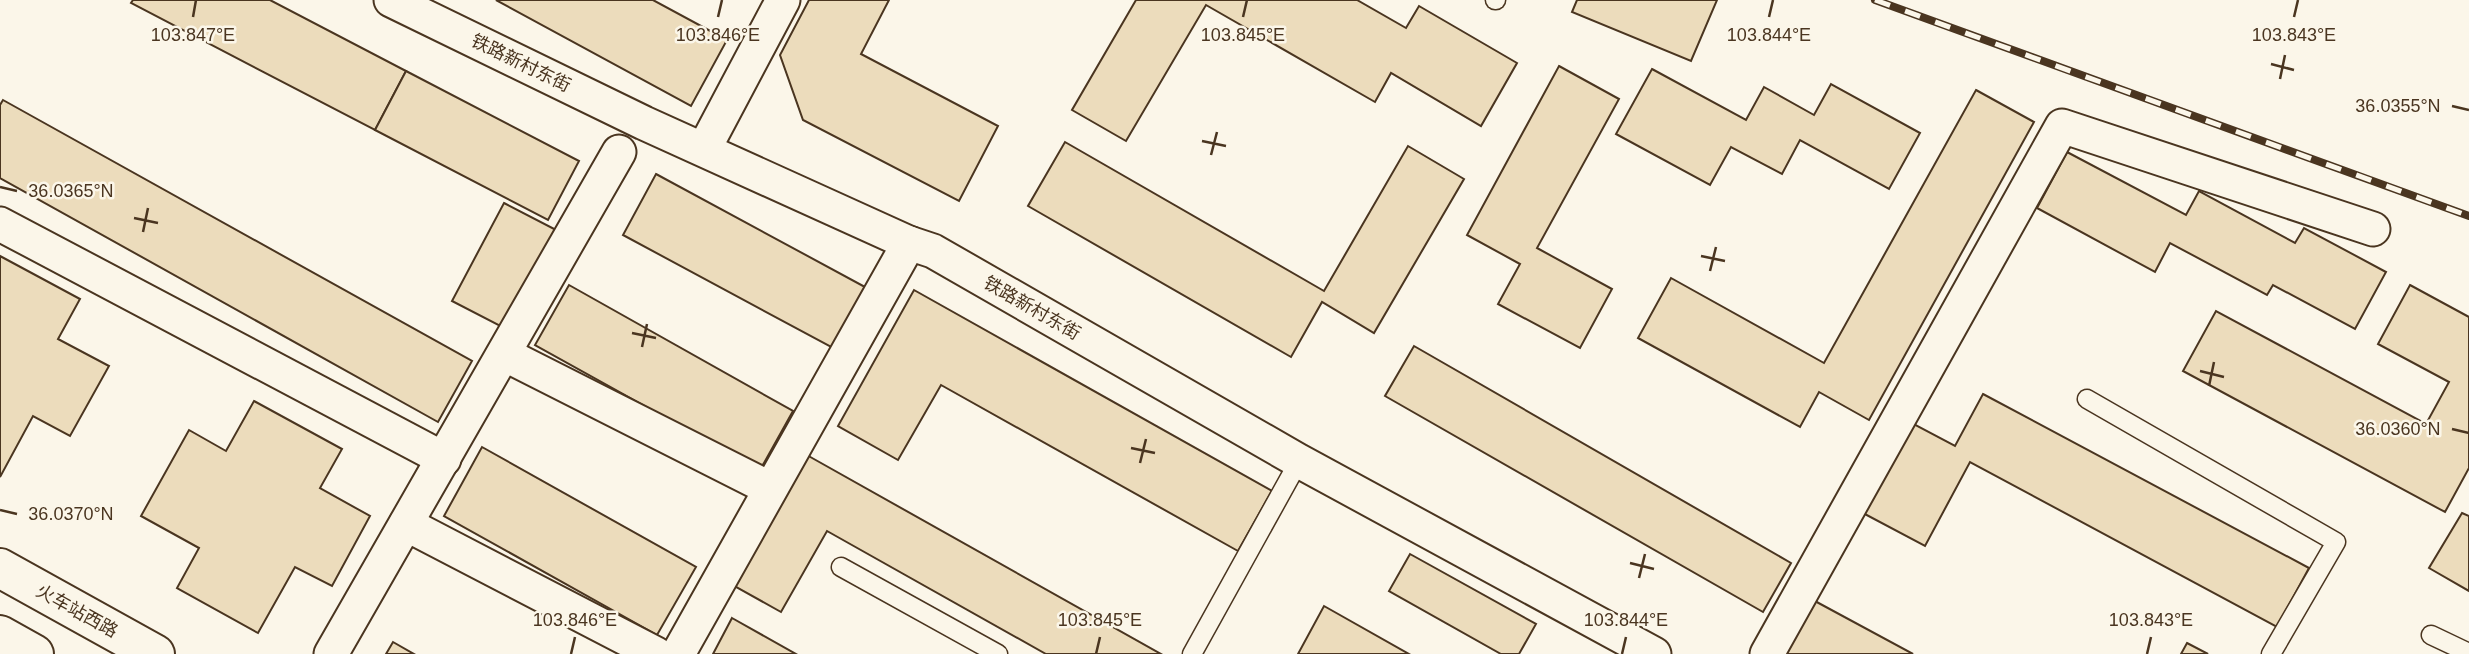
<svg xmlns="http://www.w3.org/2000/svg" width="2469" height="654" viewBox="0 0 2469 654" font-family="Helvetica,'Noto Sans SC',sans-serif">
	<style>
		.building { fill: #ecdcbc; stroke: #4a3520; stroke-width: 2 }
		.lines { fill: none; stroke-linecap: round; stroke-linejoin: round }
		.service-casing { stroke: #4a3520; stroke-width: 21 }
		.minor-casing { stroke: #4a3520; stroke-width: 37 }
		.secondary-casing { stroke: #4a3520; stroke-width: 42 }
		.service { stroke: #fbf6e9; stroke-width: 18 }
		.minor { stroke: #fbf6e9; stroke-width: 33 }
		.secondary { stroke: #fbf6e9; stroke-width: 38 }
		.rail-casing { stroke: #4a3520; stroke-width: 8 }
		.rail { stroke: #fbf6e9; stroke-width: 5; stroke-dasharray: 16; stroke-linecap: butt }
		.ticks { fill: none; stroke: #4a3520; stroke-width: 2.5 }
		.labels { text-anchor: middle; dominant-baseline: central; stroke-width: 5; stroke-linejoin: round; paint-order: stroke }
		.street-label { font-size: 18px; fill: #4a3520; stroke: #fbf6e9 }
		.ticks-label { font-size: 18px; text-anchor: middle; fill: #4a3520; stroke: #fbf6e9; stroke-width: 5; stroke-linejoin: round; paint-order: stroke }
	</style>
	<rect width="100%" height="100%" fill="#fbf6e9"/>
	<g class="building">
		<polygon points="133,0 270,0 406,71 375,130 131,3"/>
		<polygon points="496,0 653,0 727,40 691,106"/>
		<polygon points="809,0 889,0 861,54 998,126 959,201 803,120 780,55"/>
		<polygon points="1136,0 1357,0 1406,28 1419,6 1517,63 1481,126 1391,73 1375,102 1206,5 1126,141 1072,110"/>
		<polygon points="1577,0 1717,0 1691,61 1572,12"/>
		<polygon points="1559,66 1619,99 1537,248 1612,289 1580,348 1498,304 1520,264 1467,235"/>
		<polygon points="1652,69 1746,120 1764,87 1814,115 1831,84 1920,133 1889,189 1800,140 1782,174 1731,147 1710,185 1616,134"/>
		<polygon points="406,71 579,161 548,220 375,130"/>
		<polygon points="1976,90 2034,122 1869,420 1819,392 1800,427 1638,338 1671,278 1824,363"/>
		<polygon points="3,100 472,361 438,422 0,178 0,105"/>
		<polygon points="1065,142 1324,291 1408,146 1464,179 1374,333 1322,302 1291,357 1028,206"/>
		<polygon points="2067,152 2186,215 2199,191 2295,243 2304,228 2386,272 2355,329 2273,285 2267,295 2170,243 2155,272 2037,208"/>
		<polygon points="656,174 865,287 833,348 623,235"/>
		<polygon points="504,203 560,232 508,330 452,301"/>
		<polygon points="0,256 80,299 58,339 109,366 70,436 33,416 0,477"/>
		<polygon points="569,285 793,411 760,470 535,345"/>
		<polygon points="2410,285 2469,317 2469,468 2445,512 2183,371 2216,311 2426,424 2449,382 2378,344"/>
		<polygon points="914,290 1272,491 1238,551 941,385 898,460 838,426"/>
		<polygon points="1414,346 1791,563 1763,612 1385,396"/>
		<polygon points="1983,394 2309,568 2277,627 1970,462 1925,546 1861,512 1910,422 1955,446"/>
		<polygon points="254,401 342,449 320,488 370,516 332,586 295,567 258,633 177,588 199,548 141,516 189,430 226,451"/>
		<polygon points="482,447 696,567 657,635 444,516"/>
		<polygon points="805,454 1161,654 1046,654 827,531 781,612 731,584"/>
		<polygon points="2462,513 2469,516 2469,591 2429,568"/>
		<polygon points="1410,554 1536,624 1519,654 1501,654 1389,591"/>
		<polygon points="1813,600 1913,654 1783,654"/>
		<polygon points="1324,606 1409,654 1298,654"/>
		<polygon points="732,618 796,654 713,654"/>
		<polygon points="393,642 414,654 386,654"/>
		<polygon points="2187,643 2208,654 2181,654"/>
	</g>
	<g class="lines">
		<defs>
			<g id="service">
				<polyline points="1495,0 1496,0"/>
				<polyline points="2087,399 2336,542 2271,654"/>
				<polyline points="841,567 998,654"/>
				<polyline points="2431,635 2469,653"/>
				<polyline points="1192,654 1299,461"/>
			</g>
			<g id="minor">
				<polyline points="391,0 644,123 909,243 933,251 1299,461 1654,654"/>
				<polyline points="704,149 783,0"/>
				<polyline points="0,224 444,459"/>
				<polyline points="504,354 769,488"/>
				<polyline points="406,524 656,654"/>
				<polyline points="331,654 619,152"/>
				<polyline points="678,654 909,243"/>
				<polyline points="1767,654 2062,126 2373,229"/>
			</g>
			<g id="secondary">
				<polyline points="0,568 155,654"/>
				<polyline points="0,635 34,654"/>
			</g>
		</defs>
		<use href="#service" class="service-casing"/>
		<use href="#minor" class="minor-casing"/>
		<use href="#secondary" class="secondary-casing"/>
		<use href="#service" class="service"/>
		<use href="#minor" class="minor"/>
		<use href="#secondary" class="secondary"/>
		<defs>
			<polyline id="rail" points="1875,0 2469,216"/>
		</defs>
		<use href="#rail" class="rail-casing"/>
		<use href="#rail" class="rail"/>
	</g>
	<path class="ticks" d="M193,17l3,-17M718,17l4,-17M1243,17l4,-17M1769,17l4,-17M2294,17l4,-17M2271,64l23,6M2280,79l5,-24M2452,106l17,4M1202,141l24,5M1211,155l6,-23M0,187l17,4M134,218l24,5M143,232l5,-24M1701,256l24,5M1710,271l6,-24M632,333l24,5M642,347l5,-23M2200,371l24,6M2209,386l5,-24M2452,429l17,4M1131,448l24,5M1140,463l6,-24M0,510l17,4M1630,563l24,6M1639,578l6,-24M571,654l4,-17M1096,654l4,-17M1622,654l4,-17M2147,654l4,-17"/>
	<g class="labels">
		<g class="street-label">
			<text transform="translate(521 63) rotate(26)">铁路新村东街</text>
			<text transform="translate(1032 308) rotate(30)">铁路新村东街</text>
			<text transform="translate(77 611) rotate(29)">火车站西路</text>
		</g>
	</g>
	<g class="ticks-label">
		<text x="193" y="41">103.847°E</text>
		<text x="718" y="41">103.846°E</text>
		<text x="1243" y="41">103.845°E</text>
		<text x="1769" y="41">103.844°E</text>
		<text x="2294" y="41">103.843°E</text>
		<text x="2398" y="112">36.0355°N</text>
		<text x="71" y="197">36.0365°N</text>
		<text x="2398" y="435">36.0360°N</text>
		<text x="71" y="520">36.0370°N</text>
		<text x="575" y="626">103.846°E</text>
		<text x="1100" y="626">103.845°E</text>
		<text x="1626" y="626">103.844°E</text>
		<text x="2151" y="626">103.843°E</text>
	</g>
</svg>
